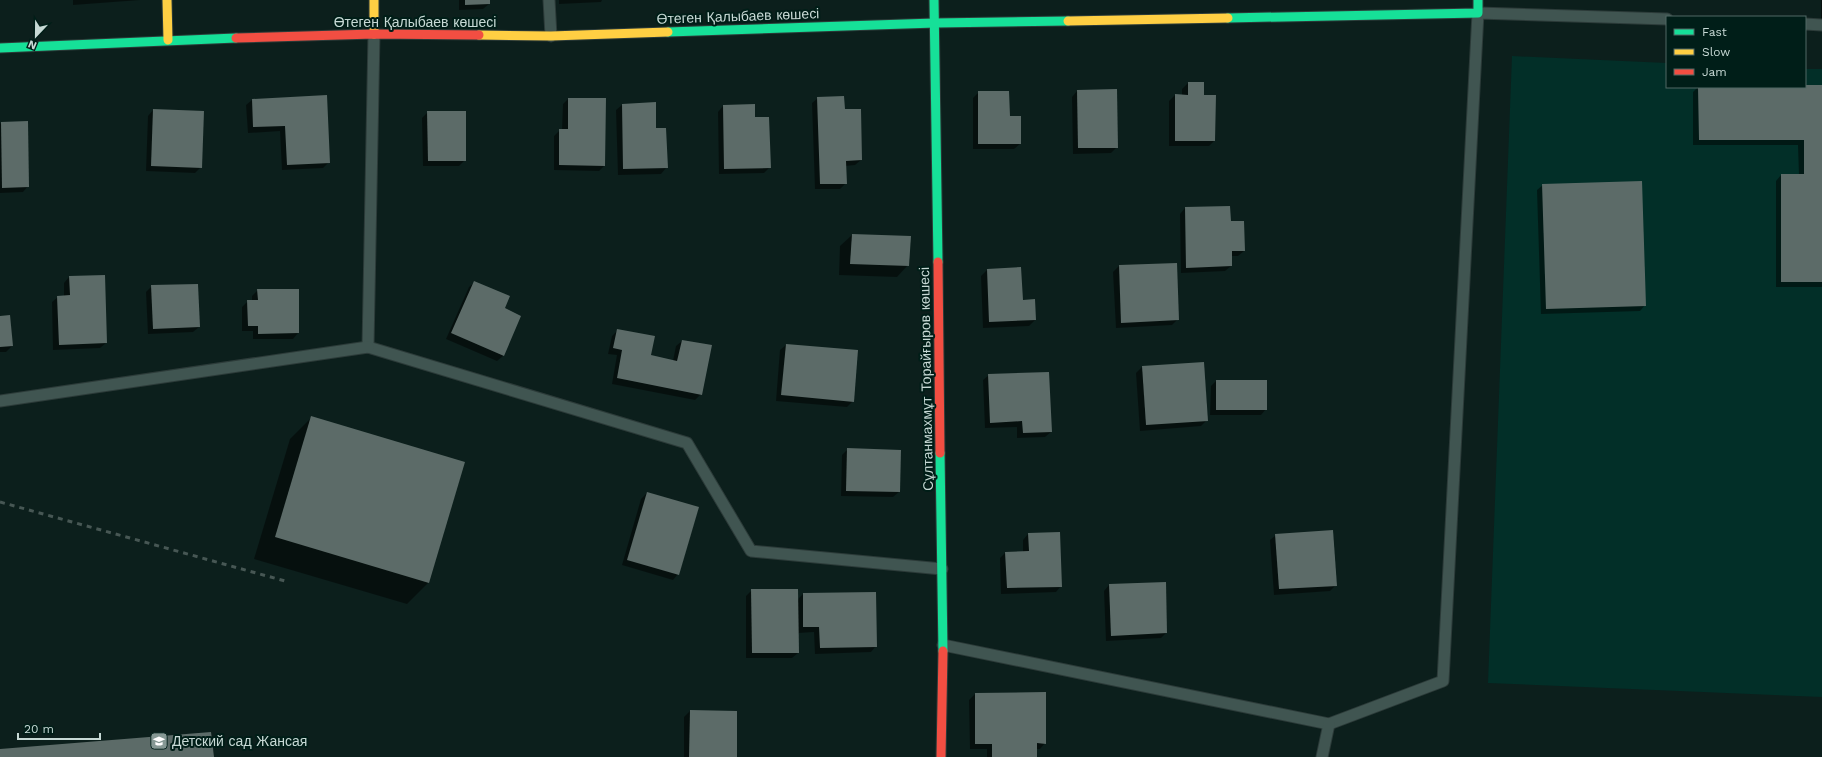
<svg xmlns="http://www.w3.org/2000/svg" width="1822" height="757" viewBox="0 0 1822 757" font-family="'Work Sans',sans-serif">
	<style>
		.built { fill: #022f28 }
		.shadow { fill: #0007 }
		.building { fill: #5c6b68 }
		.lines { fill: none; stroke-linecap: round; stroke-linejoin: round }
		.lane-casing { stroke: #2c3b39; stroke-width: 13 }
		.fast-casing { stroke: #2c3b39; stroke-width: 11 }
		.slow-casing { stroke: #2c3b39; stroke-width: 11 }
		.jam-casing { stroke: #2c3b39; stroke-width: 11 }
		.lane { stroke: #405551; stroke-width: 11 }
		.fast { stroke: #16e098; stroke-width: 9 }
		.slow { stroke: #ffcf43; stroke-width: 9 }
		.jam { stroke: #f24e42; stroke-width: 9 }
		.rail { stroke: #475754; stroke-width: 3; stroke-dasharray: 5 5; stroke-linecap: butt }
		.labels { text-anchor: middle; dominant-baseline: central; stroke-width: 4; stroke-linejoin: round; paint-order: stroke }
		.street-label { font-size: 14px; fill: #c7d9d5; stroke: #001e18 }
		.poi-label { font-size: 14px; fill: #c7d9d5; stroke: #001e18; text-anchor: start }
	</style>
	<rect width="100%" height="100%" fill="#0c1f1c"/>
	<polygon class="built" points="1512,56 1667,63 1667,87 1805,87 1805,69 1822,69 1822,697 1488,683"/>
	<g class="shadow">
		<polygon points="73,0 140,0 73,5"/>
		<polygon points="459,0 489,0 489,4 483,9 459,10"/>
		<polygon points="559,0 602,0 601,2 559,4"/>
		<rect x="1821" y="0" width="1" height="28"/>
		<polygon points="1188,83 1203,96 1214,141 1209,146 1169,146 1169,101 1175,95 1182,96 1182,89"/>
		<polygon points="1805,86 1822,86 1822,287 1776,287 1776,181 1781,175 1799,175 1798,145 1693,145 1693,92 1698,87"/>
		<polygon points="1077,91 1117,147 1111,153 1073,154 1072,97"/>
		<polygon points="979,92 1009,117 1020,144 1014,149 973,149 973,98"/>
		<polygon points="326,96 329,162 323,168 282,170 280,131 248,133 246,105 252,100"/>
		<polygon points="818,98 844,110 861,160 855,165 845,166 846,183 840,189 815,189 812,103"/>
		<polygon points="568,99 604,166 599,171 554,170 554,136 560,130 562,130 563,104"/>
		<polygon points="622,105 655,129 665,129 666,168 661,174 618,175 616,110"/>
		<polygon points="723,106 754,118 770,167 764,173 719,174 718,112"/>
		<polygon points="153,110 201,167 195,173 146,171 148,116"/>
		<polygon points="428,112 465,160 459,166 423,166 422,118"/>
		<polygon points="1,123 28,186 23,192 0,193 0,124"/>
		<polygon points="1543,185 1645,305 1640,311 1541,314 1537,190"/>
		<polygon points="1185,208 1230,222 1244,251 1238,256 1231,256 1231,266 1225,271 1181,273 1180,214"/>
		<polygon points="852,235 908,265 897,277 839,275 840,246"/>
		<polygon points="1119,266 1178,319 1172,325 1116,328 1113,272"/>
		<polygon points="1020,269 1022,301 1035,320 1029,326 983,328 981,276 987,270"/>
		<polygon points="69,277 106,343 100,348 53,350 52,302 58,297 64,296 64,283"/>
		<polygon points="475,282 503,309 520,316 503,356 497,361 446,339 469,287"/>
		<polygon points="152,286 199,327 193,332 148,334 146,292"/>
		<polygon points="258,290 298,333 293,339 253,339 253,331 242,331 242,307 248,301 252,301 252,296"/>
		<polygon points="0,317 12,346 6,352 0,352"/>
		<polygon points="618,330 650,356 673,361 676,346 682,341 701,394 695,400 612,384 617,355 608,354 612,336"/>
		<polygon points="786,345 853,401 847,407 776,401 780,350"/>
		<polygon points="1203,363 1207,420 1201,426 1140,431 1136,373 1142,367"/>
		<polygon points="989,375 1051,432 1045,437 1017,438 1017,427 985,428 983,380"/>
		<polygon points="1216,381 1266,409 1261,415 1210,415 1211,386"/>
		<polygon points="311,418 428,583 407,604 254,559 290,439"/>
		<polygon points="848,449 899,492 893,497 841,496 842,455"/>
		<polygon points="647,493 678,574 673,580 622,565 641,499"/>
		<polygon points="1028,534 1061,586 1056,592 1001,594 1000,558 1005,553 1023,552 1023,540"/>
		<polygon points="1276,535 1336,585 1330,591 1274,595 1270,540"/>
		<polygon points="1109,585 1166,633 1161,638 1106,641 1104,591"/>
		<polygon points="752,590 797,600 803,594 875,593 876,646 871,652 815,654 814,632 798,633 798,653 792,658 746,658 746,596"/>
		<polygon points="975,694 1045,743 1040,749 1036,749 1036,757 987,757 987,749 970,749 969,700"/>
		<polygon points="690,711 736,757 684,757 684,717"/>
	</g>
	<g class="building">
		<polygon points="465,0 490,0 490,4 465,5"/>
		<polygon points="1188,82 1204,82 1204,95 1216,95 1215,141 1175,141 1175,94 1188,95"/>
		<polygon points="1805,85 1822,85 1822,282 1781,282 1781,174 1804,174 1804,140 1699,140 1698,87 1805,87"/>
		<polygon points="1117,89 1118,148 1078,148 1077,90"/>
		<polygon points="978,91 1009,91 1010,116 1021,116 1021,144 978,144"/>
		<polygon points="327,95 330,163 287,165 285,126 253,127 252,99"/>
		<polygon points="844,96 845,109 861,109 862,160 846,161 847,184 820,184 817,97"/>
		<polygon points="568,98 606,98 605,166 559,165 559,129 568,129"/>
		<polygon points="656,102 656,128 666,128 668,168 623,169 622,104"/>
		<polygon points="755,104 755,117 769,117 771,168 724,169 723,105"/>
		<polygon points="153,109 204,111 202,168 151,166"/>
		<polygon points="427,111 466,111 466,161 428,161"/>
		<polygon points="28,121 29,187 2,188 1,122"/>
		<polygon points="1642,181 1646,306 1546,309 1542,184"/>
		<polygon points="1230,206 1231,221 1244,221 1245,251 1232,251 1232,266 1186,268 1185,207"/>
		<polygon points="852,234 911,236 909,266 850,264"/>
		<polygon points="1177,263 1179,320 1121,323 1119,265"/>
		<polygon points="1021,267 1023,300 1035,299 1036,320 989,322 987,269"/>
		<polygon points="105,275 107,343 59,345 57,296 70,295 69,276"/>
		<polygon points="474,281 510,296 505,308 521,316 504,356 451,333"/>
		<polygon points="198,284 200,327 153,329 151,285"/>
		<polygon points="257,289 299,289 299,333 258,334 258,326 248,326 247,300 258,300"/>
		<polygon points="10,315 13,346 0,347 0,316"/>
		<polygon points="617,329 655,336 651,355 677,361 682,340 712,345 702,395 617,378 622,350 613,348"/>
		<polygon points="786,344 858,350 854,402 781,395"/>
		<polygon points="1204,362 1208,421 1146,425 1142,366"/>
		<polygon points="1049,372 1052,432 1023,433 1022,421 990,423 988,374"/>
		<rect x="1216" y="380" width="51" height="30"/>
		<polygon points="311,416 465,462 429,583 275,537"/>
		<polygon points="847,448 901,450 900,492 846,491"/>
		<polygon points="647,492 699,507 679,575 627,560"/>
		<polygon points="1333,530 1337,586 1279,589 1275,534"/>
		<polygon points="1060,532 1062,587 1007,588 1005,552 1029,551 1028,533"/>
		<polygon points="1166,582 1167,633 1111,636 1109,584"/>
		<polygon points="751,589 798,589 799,653 752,653"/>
		<polygon points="876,592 877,647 820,648 819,627 803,627 803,593"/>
		<polygon points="1046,692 1046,744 1037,743 1037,757 992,757 992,744 975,744 975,693"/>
		<polygon points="690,710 737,711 737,757 689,757"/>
		<polygon points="211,732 214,757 0,757 0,749"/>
	</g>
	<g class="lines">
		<defs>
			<g id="lane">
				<polyline points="549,0 551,36"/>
				<polyline points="1805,24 1822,25"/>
				<polyline points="374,34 368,347 687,443 751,551 942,569"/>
				<polyline points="0,401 368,347"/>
				<polyline points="943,645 1329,724 1443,681 1478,13 1667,19"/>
				<polyline points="1322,757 1329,724"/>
			</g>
			<g id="fast">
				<polyline points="934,0 938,262"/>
				<polyline points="1228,18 1478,13 1478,0"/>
				<polyline points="668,32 935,23 1068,21"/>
				<polyline points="0,48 236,38"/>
				<polyline points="940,453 943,651"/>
			</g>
			<g id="slow">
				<polyline points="167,0 168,40"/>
				<polyline points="374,0 374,34"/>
				<polyline points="1068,21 1228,18"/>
				<polyline points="479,35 551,36 668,32"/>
			</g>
			<g id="jam">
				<polyline points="236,38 374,34 479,35"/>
				<polyline points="938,262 940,453"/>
				<polyline points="941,757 943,651"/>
			</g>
		</defs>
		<use href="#lane" class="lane-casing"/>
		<use href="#fast" class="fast-casing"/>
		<use href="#slow" class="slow-casing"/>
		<use href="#jam" class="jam-casing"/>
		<use href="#lane" class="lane"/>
		<use href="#fast" class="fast"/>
		<use href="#slow" class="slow"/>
		<use href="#jam" class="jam"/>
		<polyline class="rail" points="0,502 285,581"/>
	</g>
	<defs>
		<symbol id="school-square" viewBox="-11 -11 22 22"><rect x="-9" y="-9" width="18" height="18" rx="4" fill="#869894" stroke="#001e18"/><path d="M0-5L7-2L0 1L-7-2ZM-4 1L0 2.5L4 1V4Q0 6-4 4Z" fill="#fff"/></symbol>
	</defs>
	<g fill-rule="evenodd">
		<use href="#school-square" x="149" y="731" width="20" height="20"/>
	</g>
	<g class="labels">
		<g class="street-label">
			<text transform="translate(738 16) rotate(-2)">Өтеген Қалыбаев көшесі</text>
			<text x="415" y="22">Өтеген Қалыбаев көшесі</text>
			<text transform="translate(926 379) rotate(-91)">Сұлтанмахмұт Торайғыров көшесі</text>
		</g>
		<g class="poi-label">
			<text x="172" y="741">Детский сад Жансая</text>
		</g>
	</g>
	<rect x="1666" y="16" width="140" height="72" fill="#001e18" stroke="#506964"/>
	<rect x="1674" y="29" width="20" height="6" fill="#16e098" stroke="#506964"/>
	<text x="1702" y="36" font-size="12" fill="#c7d9d5">Fast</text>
	<rect x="1674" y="49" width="20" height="6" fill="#ffcf43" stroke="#506964"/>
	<text x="1702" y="56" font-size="12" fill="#c7d9d5">Slow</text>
	<rect x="1674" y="69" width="20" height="6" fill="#f24e42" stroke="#506964"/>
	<text x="1702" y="76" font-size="12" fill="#c7d9d5">Jam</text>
	<g transform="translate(36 36) rotate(202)" stroke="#001e18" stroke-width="3" paint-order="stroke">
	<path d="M0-3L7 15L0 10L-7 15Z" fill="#c7d9d5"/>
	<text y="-6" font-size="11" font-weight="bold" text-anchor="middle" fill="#c7d9d5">N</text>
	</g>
	<path d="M18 733v6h82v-6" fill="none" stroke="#c7d9d5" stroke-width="2"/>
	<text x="24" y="733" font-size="12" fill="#c7d9d5" stroke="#001e18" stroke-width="3" paint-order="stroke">20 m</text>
</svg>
